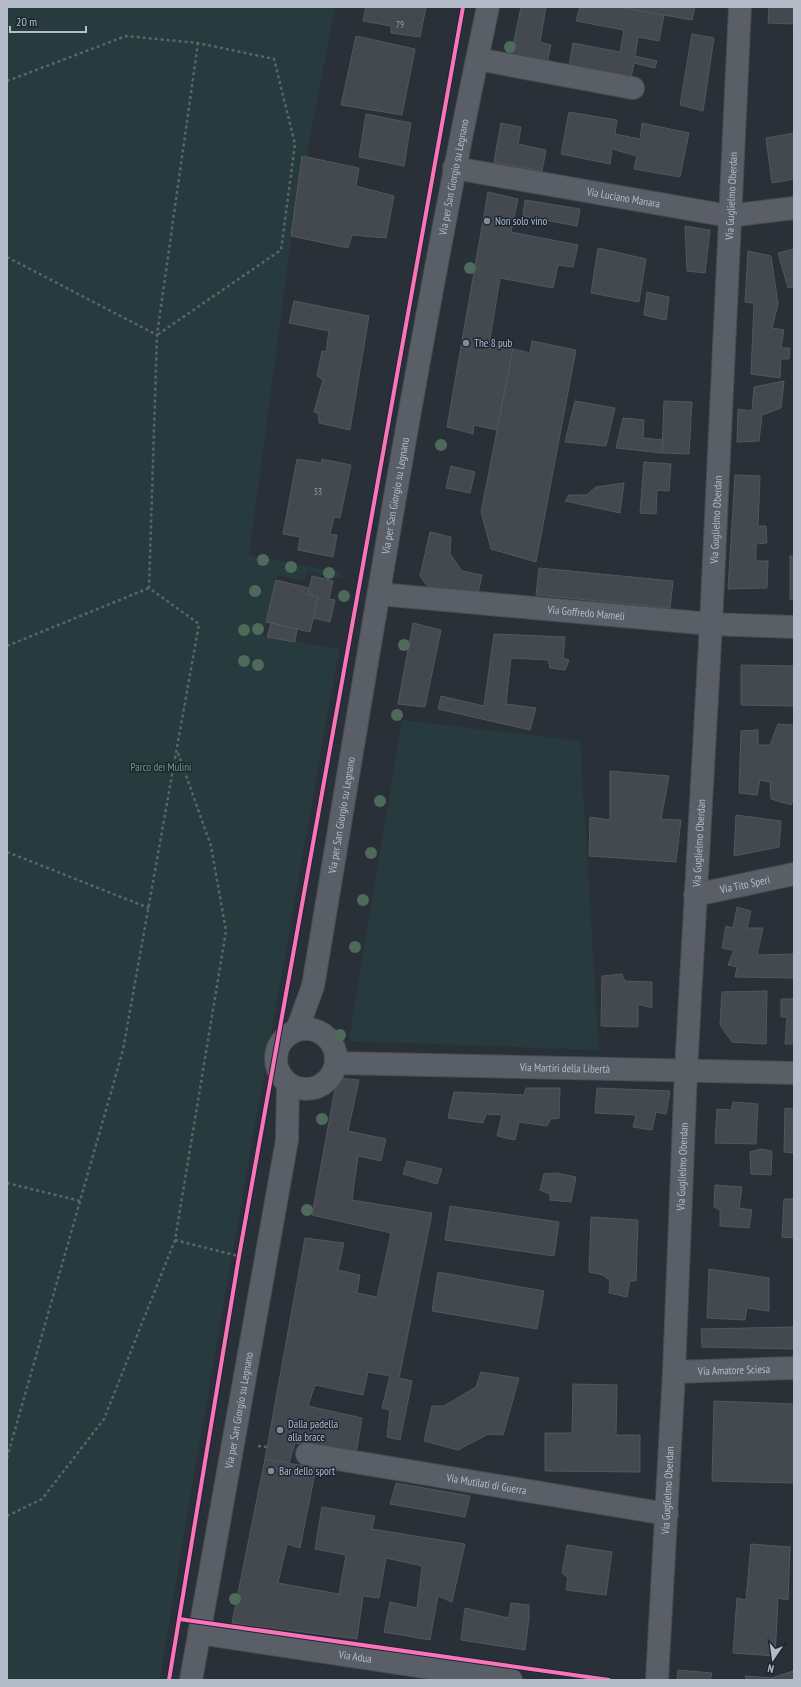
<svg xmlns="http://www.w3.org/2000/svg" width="801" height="1687" viewBox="0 0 801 1687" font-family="'PT Sans Narrow',sans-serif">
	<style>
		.green { fill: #273a3e }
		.building { fill: #444950; stroke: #52575f }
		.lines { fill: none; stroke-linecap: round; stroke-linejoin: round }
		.minor-casing { stroke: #484c53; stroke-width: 24 }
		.path { stroke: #5d636a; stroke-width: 2.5; stroke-dasharray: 3 3; stroke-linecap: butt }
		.minor { stroke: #5a5e66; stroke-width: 22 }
		.cycleway-casing { stroke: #1d2633; stroke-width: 6 }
		.cycleway { stroke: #fb73b8; stroke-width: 4 }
		.tree { fill: #4e6a5a }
		.poi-dot { fill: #848b96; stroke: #1d2633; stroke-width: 1.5 }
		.labels { text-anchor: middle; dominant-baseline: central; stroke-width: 3; stroke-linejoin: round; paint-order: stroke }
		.number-label { font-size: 9px; fill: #989fab }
		.street-label { font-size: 11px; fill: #b4bcc9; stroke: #1d2633 }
		.poi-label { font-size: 11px; fill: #b4bcc9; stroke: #1d2633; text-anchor: start }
		.park-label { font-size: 11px; fill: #6b9a76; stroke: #1d2633 }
	</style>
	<rect width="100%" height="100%" fill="#2a3038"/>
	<g class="green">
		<path d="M7,7h328l-43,226 -43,322 94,18 -2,6 -34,-8 -3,10 -27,-6 -14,61 76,13c-60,344 -123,687 -179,1031h-153z"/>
		<polygon points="402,720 580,741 599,1050 349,1041"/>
	</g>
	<g class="building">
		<polygon points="366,7 426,7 420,37 391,33 391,26 363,21"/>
		<polygon points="521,7 546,7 540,42 551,45 547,63 511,56"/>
		<polygon points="580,7 618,7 664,15 659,41 638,37 635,56 657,61 655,68 634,63 631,78 569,66 573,43 620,52 624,30 576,21"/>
		<polygon points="618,7 695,7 692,20"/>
		<polygon points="769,7 794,7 794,24 768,23"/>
		<polygon points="692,34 714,38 703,111 680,105"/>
		<polygon points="356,36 415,49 402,115 341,105"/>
		<polygon points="569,112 617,120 615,134 640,139 642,123 689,133 680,177 634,169 637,156 612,149 610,164 561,154"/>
		<polygon points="366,114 411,123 404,166 359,157"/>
		<polygon points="501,123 521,127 518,144 546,150 542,171 494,162"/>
		<polygon points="794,133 794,179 772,183 766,138"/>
		<polygon points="302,156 359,168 356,186 394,196 386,238 352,235 348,248 291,236"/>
		<polygon points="488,192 518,199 511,232 578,245 573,267 558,265 553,288 500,278 489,345 513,349 497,430 474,425 473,434 447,427"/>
		<polygon points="525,200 580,209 577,226 523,216"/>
		<polygon points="685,226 710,230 705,273 687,271"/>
		<polygon points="598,248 646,259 639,302 591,293"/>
		<polygon points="794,249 794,287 788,288 778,253"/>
		<polygon points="748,251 771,256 778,304 772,328 784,330 781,348 790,348 789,359 781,359 780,378 751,374 754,303 745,302"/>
		<polygon points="647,292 669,297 666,320 644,315"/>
		<polygon points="294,301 369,316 350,430 319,423 318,413 314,412 323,380 317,376 322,351 326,352 329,331 289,323"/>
		<polygon points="532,341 576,350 536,562 491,549 481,512 513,349 530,353"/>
		<polygon points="784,381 781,408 762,415 759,441 737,442 738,409 752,411 754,387"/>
		<polygon points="575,401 615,408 606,446 565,442"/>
		<polygon points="664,401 692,402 689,454 662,453"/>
		<polygon points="623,418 644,420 643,438 663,440 662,453 616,448"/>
		<polygon points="297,459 321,463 322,459 351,465 340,518 334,517 330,534 337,535 333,557 298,550 300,537 283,534"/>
		<polygon points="644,462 671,464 669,491 657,490 656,514 640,513"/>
		<polygon points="451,466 475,472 470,493 446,488"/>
		<polygon points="735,475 760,476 758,526 766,526 767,543 756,544 756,561 768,561 767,588 728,589"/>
		<polygon points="624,483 620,513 565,501 569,495 587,495 596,487"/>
		<polygon points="430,532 451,537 450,554 462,571 482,575 478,593 432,592 420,576"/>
		<rect x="790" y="556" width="4" height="43"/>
		<polygon points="539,568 673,581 670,608 536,595"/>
		<polygon points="312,576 333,581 329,599 335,600 330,622 313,618 318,597 308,594"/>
		<polygon points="276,580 309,588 308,594 318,597 310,632 266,622"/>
		<polygon points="271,623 297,629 295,642 267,637"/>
		<polygon points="413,623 441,630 425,707 398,704"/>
		<polygon points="494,634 565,637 563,658 569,660 565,670 550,668 548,660 511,658 506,704 536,708 530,730 438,709 441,696 484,706"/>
		<polygon points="741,665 794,666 794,706 741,705"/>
		<polygon points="778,724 794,725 794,798 791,805 771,799 770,782 760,780 757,795 739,793 741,731 758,730 758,745 770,745"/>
		<polygon points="610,771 669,776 661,819 681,820 676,862 589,856 590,817 610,820"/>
		<polygon points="736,815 781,821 779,847 734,856"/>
		<polygon points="737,907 751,911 747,928 763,928 757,955 794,954 794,978 735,977 737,967 728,965 734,950 722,948 726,926 733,928"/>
		<polygon points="622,974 625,981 652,982 652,1008 638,1004 638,1027 601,1026 602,976"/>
		<polygon points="767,991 766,1044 732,1042 720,1025 722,992"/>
		<polygon points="781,999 794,999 794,1044 785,1044 787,1017 781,1017"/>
		<polygon points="337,1078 359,1080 348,1131 386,1139 381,1161 358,1156 352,1200 432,1213 399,1378 412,1381 400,1440 387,1437 390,1410 382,1408 390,1376 368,1372 363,1395 315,1385 308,1406 362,1418 356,1454 295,1443 289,1463 265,1459 305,1238 344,1243 338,1270 360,1275 357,1293 377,1297 391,1233 312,1215"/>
		<polygon points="526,1088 560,1088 559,1118 551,1119 547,1126 519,1122 515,1140 497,1136 502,1115 486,1114 483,1123 448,1118 454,1092 524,1095"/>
		<polygon points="597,1088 670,1091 666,1114 656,1112 652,1130 633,1127 636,1115 595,1113"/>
		<polygon points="733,1102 758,1104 756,1144 715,1143 717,1109 731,1110"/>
		<polygon points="785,1108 794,1109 794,1153 784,1152"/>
		<polygon points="761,1149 772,1151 771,1175 751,1174 750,1152"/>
		<polygon points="407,1161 442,1169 437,1184 403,1174"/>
		<polygon points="556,1173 576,1177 571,1202 550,1200 550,1194 540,1190 544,1174"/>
		<polygon points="715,1185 742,1187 739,1208 752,1210 749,1228 720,1226 720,1210 714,1207"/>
		<polygon points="784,1199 794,1199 794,1238 782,1237"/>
		<polygon points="450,1206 559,1222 554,1256 445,1240"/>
		<polygon points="591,1217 638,1220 636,1281 630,1281 627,1297 609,1293 610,1281 603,1275 589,1272"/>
		<polygon points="709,1269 769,1278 769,1311 747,1308 745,1320 707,1318"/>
		<polygon points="438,1272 544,1291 537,1329 432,1311"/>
		<polygon points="794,1327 794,1349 702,1347 701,1329"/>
		<polygon points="481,1372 519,1378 503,1435 488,1434 458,1450 424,1441 432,1406 444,1406 476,1387"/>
		<polygon points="573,1384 617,1385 616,1435 640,1435 640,1472 545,1471 545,1433 572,1433"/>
		<polygon points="714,1401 794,1404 794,1483 712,1481"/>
		<polygon points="265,1459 316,1468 300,1548 287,1544 278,1583 339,1594 346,1555 315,1549 322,1507 375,1516 372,1529 465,1544 452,1602 438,1596 430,1640 384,1632 390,1602 417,1608 422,1566 386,1558 379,1598 363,1596 357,1639 232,1623"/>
		<polygon points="396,1483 470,1496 465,1517 390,1504"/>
		<polygon points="751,1544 790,1547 788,1600 778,1598 775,1656 733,1653 737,1598 746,1600"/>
		<polygon points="567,1545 612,1552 606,1595 566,1590 568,1578 562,1573"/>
		<polygon points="511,1603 529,1605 529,1618 525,1650 461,1640 465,1608 509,1618"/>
		<polygon points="678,1670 712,1673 710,1680 677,1680"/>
		<polygon points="793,1671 794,1680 747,1680 745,1676 772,1678"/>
	</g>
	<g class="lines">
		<defs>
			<g id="minor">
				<polyline points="477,59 633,88"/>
				<path id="s1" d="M454,168l275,48 65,-8"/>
				<path id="s2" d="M379,594l332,30 83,3"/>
				<path id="s3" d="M695,895l99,-21"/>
				<circle cx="306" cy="1059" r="30"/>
				<path id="s4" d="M297,1030l16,-44c55,-327 106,-655 175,-979"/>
				<path id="s5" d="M337,1063l457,10"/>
				<path id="s6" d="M674,1372l120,-4"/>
				<path id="s7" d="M307,1454l360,60"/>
				<path id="s8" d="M199,1633l312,47"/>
				<path id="s9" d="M191,1680l96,-540 1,-56"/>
				<path id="s10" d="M657,1680l17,-308 12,-302 25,-446 29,-617"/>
			</g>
		</defs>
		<use href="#minor" class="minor-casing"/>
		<g class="path">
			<polyline points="7,81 126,36 198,43 274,59 295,144 281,250 157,335"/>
			<polyline points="7,257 157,335"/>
			<polyline points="7,646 149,588"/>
			<polyline points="7,852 149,908"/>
			<polyline points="7,1183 80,1201"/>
			<polyline points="175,1240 242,1257"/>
			<polyline points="258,1446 267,1447"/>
			<polyline points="7,1458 123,1050 199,624 149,588 157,335 198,43"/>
			<polyline points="7,1516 42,1499 104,1419 175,1240 226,931 211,846 177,750"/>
		</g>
		<use href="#minor" class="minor"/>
		<defs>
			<g id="cycleway">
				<polyline points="179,1619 609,1680"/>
				<polyline points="169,1680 239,1256 463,7"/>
			</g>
		</defs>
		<use href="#cycleway" class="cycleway-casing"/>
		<use href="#cycleway" class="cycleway"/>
	</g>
	<g class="tree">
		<circle cx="510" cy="47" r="6"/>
		<circle cx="470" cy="268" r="6"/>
		<circle cx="441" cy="445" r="6"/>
		<circle cx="263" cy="560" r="6"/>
		<circle cx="291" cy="567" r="6"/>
		<circle cx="329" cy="573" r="6"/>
		<circle cx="255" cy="591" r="6"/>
		<circle cx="344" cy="596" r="6"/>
		<circle cx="258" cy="629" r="6"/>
		<circle cx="244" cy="630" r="6"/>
		<circle cx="404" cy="645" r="6"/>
		<circle cx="244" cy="661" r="6"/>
		<circle cx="258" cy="665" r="6"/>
		<circle cx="397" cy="715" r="6"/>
		<circle cx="380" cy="801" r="6"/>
		<circle cx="371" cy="853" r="6"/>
		<circle cx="363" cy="900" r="6"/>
		<circle cx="355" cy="947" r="6"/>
		<circle cx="340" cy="1035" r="6"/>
		<circle cx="322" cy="1119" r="6"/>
		<circle cx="307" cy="1210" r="6"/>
		<circle cx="235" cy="1599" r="6"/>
	</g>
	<g class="poi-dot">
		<circle cx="487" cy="221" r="4"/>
		<circle cx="466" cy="343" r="4"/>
		<circle cx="280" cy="1430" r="4"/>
		<circle cx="271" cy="1471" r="4"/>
	</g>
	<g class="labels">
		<g class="number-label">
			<text x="400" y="24">79</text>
			<text x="318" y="491">53</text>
		</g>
		<g class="street-label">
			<text stroke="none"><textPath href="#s4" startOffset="868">Via per San Giorgio su Legnano</textPath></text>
			<text stroke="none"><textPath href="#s10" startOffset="1486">Via Guglielmo Oberdan</textPath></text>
			<text stroke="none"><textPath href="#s1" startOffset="172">Via Luciano Manara</textPath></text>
			<text stroke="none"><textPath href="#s4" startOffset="544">Via per San Giorgio su Legnano</textPath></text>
			<text stroke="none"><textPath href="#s10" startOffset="1162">Via Guglielmo Oberdan</textPath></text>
			<text stroke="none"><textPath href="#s2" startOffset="208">Via Goffredo Mameli</textPath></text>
			<text stroke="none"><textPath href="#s4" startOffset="220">Via per San Giorgio su Legnano</textPath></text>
			<text stroke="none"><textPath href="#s10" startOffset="838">Via Guglielmo Oberdan</textPath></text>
			<text stroke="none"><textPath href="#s3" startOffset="51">Via Tito Speri</textPath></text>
			<text stroke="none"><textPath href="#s5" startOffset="228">Via Martiri della Libertà</textPath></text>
			<text stroke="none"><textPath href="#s10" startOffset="514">Via Guglielmo Oberdan</textPath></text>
			<text stroke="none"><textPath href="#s6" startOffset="60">Via Amatore Sciesa</textPath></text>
			<text stroke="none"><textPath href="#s9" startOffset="274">Via per San Giorgio su Legnano</textPath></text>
			<text stroke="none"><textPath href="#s7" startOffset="182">Via Mutilati di Guerra</textPath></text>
			<text stroke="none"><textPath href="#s10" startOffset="190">Via Guglielmo Oberdan</textPath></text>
			<text stroke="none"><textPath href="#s8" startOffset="158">Via Adua</textPath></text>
		</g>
		<g class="poi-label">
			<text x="495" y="221">Non solo vino</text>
			<text x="474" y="343">The 8 pub</text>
			<text x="288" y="1424">Dalla padella<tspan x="288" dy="13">alla brace</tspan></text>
			<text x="279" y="1471">Bar dello sport</text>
		</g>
		<g class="park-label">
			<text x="161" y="767">Parco dei Mulini</text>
		</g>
	</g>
	<rect width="801" height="1687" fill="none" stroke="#b4bcc9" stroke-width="16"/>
	<g transform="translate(773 1659) rotate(193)" stroke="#1d2633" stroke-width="3" paint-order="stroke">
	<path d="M0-3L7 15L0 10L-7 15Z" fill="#b4bcc9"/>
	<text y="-6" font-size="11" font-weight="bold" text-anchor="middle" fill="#b4bcc9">N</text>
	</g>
	<path d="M10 26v6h76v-6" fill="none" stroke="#b4bcc9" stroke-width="2"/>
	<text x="16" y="26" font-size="12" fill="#b4bcc9" stroke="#1d2633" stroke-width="3" paint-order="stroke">20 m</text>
</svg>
